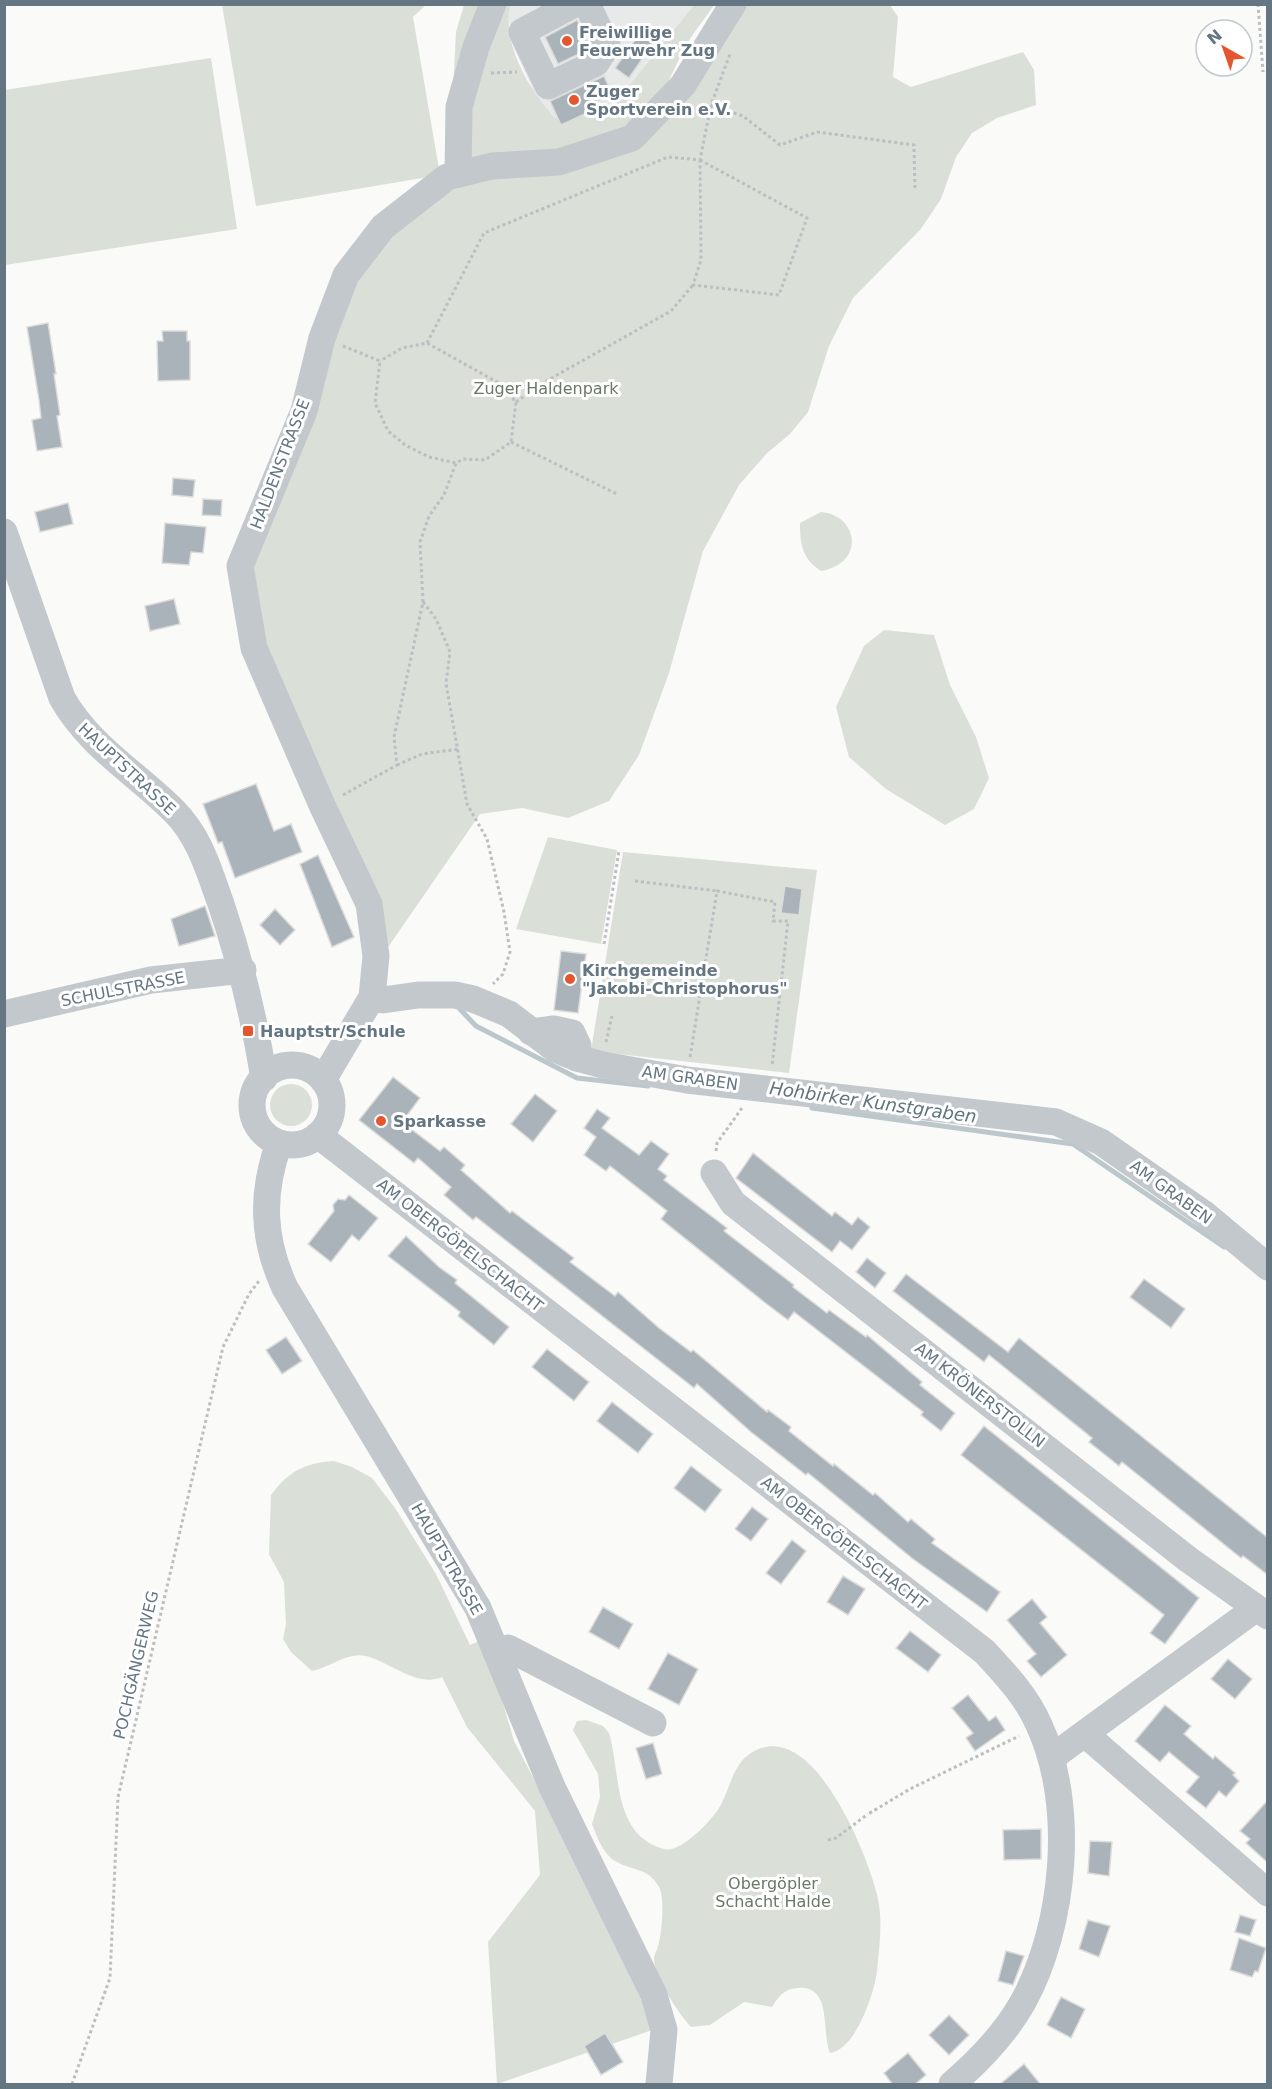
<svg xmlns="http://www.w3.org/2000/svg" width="1272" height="2089" viewBox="0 0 1272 2089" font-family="'DejaVu Sans',sans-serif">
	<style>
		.built { fill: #e8e9e9 }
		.green { fill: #dadfd7 }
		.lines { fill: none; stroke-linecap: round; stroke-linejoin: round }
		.stream { stroke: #bbc7cb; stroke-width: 5 }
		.building { fill: #aab3b9; stroke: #dcdcda; stroke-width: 1.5 }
		.path { stroke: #bbbfc2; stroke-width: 3; stroke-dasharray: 3 3; stroke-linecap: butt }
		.minor { stroke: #c3c8cc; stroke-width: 27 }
		.poi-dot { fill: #e4572e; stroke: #fff; stroke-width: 2 }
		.labels { text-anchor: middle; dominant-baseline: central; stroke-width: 6; stroke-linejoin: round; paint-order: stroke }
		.poi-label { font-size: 16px; font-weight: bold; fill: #657683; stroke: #fff; text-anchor: start }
		.park-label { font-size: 16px; fill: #687a64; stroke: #fff }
		.street-label { font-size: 16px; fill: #657683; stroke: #fff }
		.water-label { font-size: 18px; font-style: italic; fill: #60757c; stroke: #fff }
	</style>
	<rect width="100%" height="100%" fill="#fafaf8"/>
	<polygon class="built" points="510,5 694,5 615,103 587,116 555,118 537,99 513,46 508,14"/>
	<g class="green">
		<polygon points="222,5 426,5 413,17 440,175 256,206"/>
		<path d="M464,5h46c-8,39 19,85 45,113l32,-2 28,-13 79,-98h20c-8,12 -18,24 -26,37 -12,21 -20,45 -36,64 -40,45 -145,52 -203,62l7,-136z"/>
		<polygon points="738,5 890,5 898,17 893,77 911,87 1023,52 1034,70 1036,105 997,118 972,133 956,157 941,199 920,230 853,298 829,346 808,412 790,434 767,453 739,485 703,551 669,673 639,755 609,801 568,818 522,808 480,814 384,953 259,648 245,566 354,283 390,233 435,199 492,169 634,140"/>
		<polygon points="211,58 237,229 5,265 5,90"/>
		<path d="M821,512c37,3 45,51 0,59 -19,-12 -21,-27 -21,-48z"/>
		<polygon points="884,630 934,635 950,685 976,737 989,778 974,809 945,825 886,789 849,757 836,707 864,646"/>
		<polygon points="548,837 617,850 601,944 516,929"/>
		<polygon points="623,852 817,870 789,1073 591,1051"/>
		<circle cx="291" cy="1105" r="21"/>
		<path d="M334,1461l18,6 20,11 23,30 41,66 34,71 14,-6 30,102 56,107 85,181 -158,55 -9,-142 52,-67 -5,-64 -68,-84 -25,-50c-24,11 -52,-15 -76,-21 -20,-4 -36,12 -54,15l-21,-19 -8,-13 3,-15 -2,-42 -15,-28 2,-59c18,-24 34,-32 63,-34z"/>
		<path d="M586,1720l17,6 6,7c12,40 3,102 55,116 16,5 47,-28 55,-41 10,-16 13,-40 28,-52 63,-49 122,101 131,143 5,24 1,49 -1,72 -3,24 -22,79 -47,82 -9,-21 3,-69 -33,-65 -13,1 -18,8 -25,19l-28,-5 -34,23 -19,2c-12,-13 -37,-50 -37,-68 0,-4 3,-9 4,-13 4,-13 7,-48 1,-59 -10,-19 -26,-16 -42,-25 -13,-6 -20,-25 -25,-38l8,-27 -2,-23 -25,-44 4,-9z"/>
	</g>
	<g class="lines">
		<g class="stream">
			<polyline points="457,1006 476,1026 577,1078 648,1086"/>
			<polyline points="812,1108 1073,1144 1224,1247"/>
		</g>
	</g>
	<g class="building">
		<polygon points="577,20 589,45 585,51 558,64 545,37"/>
		<polygon points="645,26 658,36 629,78 615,68"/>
		<polygon points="604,76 612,94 595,102 598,108 561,125 550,101"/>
		<polygon points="48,323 56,374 54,374 60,415 57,416 62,447 37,451 32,420 41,418 39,400 27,327"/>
		<polygon points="162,331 187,331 187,341 190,341 190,380 158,381 157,341 163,341"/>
		<polygon points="173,478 195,480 193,497 172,495"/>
		<polygon points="203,499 222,500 221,516 202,515"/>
		<polygon points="68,503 73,524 40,532 35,512"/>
		<polygon points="165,523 206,527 203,553 191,552 189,565 162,563"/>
		<polygon points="174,599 180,624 150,631 145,606"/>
		<polygon points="256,784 274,831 291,824 302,852 235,878 222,842 218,843 203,804"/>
		<polygon points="318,855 354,937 332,947 300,864"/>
		<polygon points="785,886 802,889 799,915 781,913"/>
		<polygon points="205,906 215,936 179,946 171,919"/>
		<polygon points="275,909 295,930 280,945 260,925"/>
		<polygon points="561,951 586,954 578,1013 554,1010"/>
		<polygon points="393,1077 420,1098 402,1122 440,1151 444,1147 465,1165 461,1170 510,1213 512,1211 574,1258 570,1262 615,1296 618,1292 659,1328 691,1352 693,1350 767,1412 768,1410 791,1427 789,1431 833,1466 834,1464 873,1495 875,1493 908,1522 911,1519 935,1539 932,1543 1000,1592 987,1612 913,1559 808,1473 806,1475 751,1432 697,1384 694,1388 476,1217 473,1220 444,1195 451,1187 418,1158 414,1163 359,1120"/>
		<polygon points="535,1094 557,1111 533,1142 511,1124"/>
		<polygon points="597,1109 610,1118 602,1128 639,1155 651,1141 669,1154 658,1169 667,1176 664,1180 727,1228 724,1231 794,1285 793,1287 827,1313 829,1310 866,1337 867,1335 922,1382 920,1385 955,1413 941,1431 921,1415 923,1412 794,1312 788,1320 764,1302 661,1219 667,1211 610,1166 606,1171 584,1155 596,1137 584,1128"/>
		<polygon points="753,1153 832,1216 835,1212 852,1225 858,1217 870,1227 852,1250 840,1241 832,1252 736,1178"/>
		<polygon points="349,1195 378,1218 359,1241 352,1235 331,1262 308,1244 334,1211 333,1205 338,1199 345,1200"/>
		<polygon points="406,1236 439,1267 457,1280 455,1283 509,1327 494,1345 458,1316 460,1312 388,1256"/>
		<polygon points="867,1258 886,1273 875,1288 856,1272"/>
		<polygon points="906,1274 1008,1352 1019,1338 1268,1538 1268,1575 1243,1556 1241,1558 1122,1462 1119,1466 1089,1442 1092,1438 989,1355 984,1362 893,1291"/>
		<polygon points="1144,1279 1185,1309 1171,1328 1130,1297"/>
		<polygon points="286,1337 302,1361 282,1374 266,1350"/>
		<polygon points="547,1349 589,1382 574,1401 532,1367"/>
		<polygon points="612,1402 653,1434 638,1453 597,1421"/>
		<polygon points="984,1426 1199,1598 1165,1644 1150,1633 1164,1615 961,1455"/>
		<polygon points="691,1466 722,1490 705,1512 674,1488"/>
		<polygon points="752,1507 768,1519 751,1541 735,1529"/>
		<polygon points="792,1540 806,1551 781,1584 766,1573"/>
		<polygon points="843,1576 865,1589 848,1615 827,1602"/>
		<polygon points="1032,1599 1047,1617 1040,1623 1067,1655 1041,1677 1027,1661 1036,1654 1007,1620"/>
		<polygon points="603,1607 633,1624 619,1649 589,1632"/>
		<polygon points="910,1631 941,1655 928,1672 896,1648"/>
		<polygon points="668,1653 698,1669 679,1705 648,1689"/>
		<polygon points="1228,1659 1252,1679 1235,1699 1211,1679"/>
		<polygon points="968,1695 989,1721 996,1716 1005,1730 975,1751 966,1738 973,1733 952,1708"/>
		<polygon points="1165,1705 1191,1726 1184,1734 1213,1759 1215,1756 1235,1773 1233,1775 1239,1781 1226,1797 1219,1791 1206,1808 1186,1792 1199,1777 1169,1752 1160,1762 1135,1741"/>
		<polygon points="653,1743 662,1774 646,1779 636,1748"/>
		<polygon points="1268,1800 1268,1863 1246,1843 1250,1839 1240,1831"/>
		<polygon points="1041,1829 1041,1859 1004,1860 1003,1830"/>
		<polygon points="1090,1841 1112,1842 1109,1876 1088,1873"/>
		<polygon points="1240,1915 1256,1920 1250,1936 1235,1932"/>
		<polygon points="1088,1920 1110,1926 1099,1957 1079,1949"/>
		<polygon points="1239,1938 1266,1948 1258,1972 1255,1971 1252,1977 1230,1970"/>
		<polygon points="1006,1951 1024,1956 1013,1985 998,1981"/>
		<polygon points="1061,1997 1085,2009 1071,2038 1047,2025"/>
		<polygon points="949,2015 969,2035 949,2055 929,2035"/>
		<polygon points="605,2033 623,2062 601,2075 584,2046"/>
		<polygon points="908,2053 926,2075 914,2085 893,2085 884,2073"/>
		<polygon points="1024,2064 1041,2085 999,2085"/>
	</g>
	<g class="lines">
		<g class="path">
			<polyline points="1258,4 1263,72"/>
			<polyline points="491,73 517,72"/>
			<polyline points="711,105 743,116 780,145 817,132 914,145 915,191"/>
			<polygon points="700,160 807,218 779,295 693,285 701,260"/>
			<polyline points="427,343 484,233 668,157 700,160 711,105 730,54"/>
			<polyline points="343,346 380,361 375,403 388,431 405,445 429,457 456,463 463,459 485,460 511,442 516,402 497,382 427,343 402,348 380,361"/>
			<polyline points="516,402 548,380 671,311 693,285"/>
			<polyline points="511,442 617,494"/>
			<polyline points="423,602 436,619 450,652 446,683 467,804 487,839 504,912 510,952 503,974 493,984"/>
			<polyline points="397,765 422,754 459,749"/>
			<polyline points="343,795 397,765 394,737 423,602 420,542 429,516 444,495 456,463"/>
			<polyline points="635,881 717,891"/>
			<polyline points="604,944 619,851"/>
			<polyline points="606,1042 612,1016"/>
			<polyline points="690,1057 717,891 775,902 773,921 788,921 772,1066"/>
			<polyline points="716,1151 717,1143 742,1108"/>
			<polyline points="877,1809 868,1814 910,1789 1019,1736"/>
			<polyline points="828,1840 836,1838 868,1814"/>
			<polyline points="72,2084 110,1978 118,1797 223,1347 249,1294 259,1281"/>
		</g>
		<g class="minor">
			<polyline points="574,4 522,32 548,86 596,63 607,46 587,4"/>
			<polyline points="458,174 459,107 476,47 493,4"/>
			<path d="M4,532l58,166c27,48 74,75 112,113 26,26 35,60 47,93 20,59 33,113 43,174"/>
			<polyline points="372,997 383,1000 418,995 455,995 473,999 509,1014 555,1049 577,1058 603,1065 687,1080 1056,1122 1101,1142 1203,1213 1268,1267"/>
			<polyline points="4,1014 151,980 243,970"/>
			<polyline points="531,1032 554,1029 572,1033 578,1046 577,1058"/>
			<circle cx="292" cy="1105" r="40"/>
			<polyline points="323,1080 372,997 376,956 369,904 322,805 254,648 240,566 304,411 322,338 346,275 383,227 447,177 492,166 559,162 632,138 683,85 733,4"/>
			<path d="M318,1135l667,517c21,23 42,45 54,73 37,80 26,201 -16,277 -18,32 -44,59 -71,82"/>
			<path d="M279,1143c-18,51 -17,95 6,145l193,320 74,179 102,208 10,35 -5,54"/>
			<polyline points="714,1173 733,1203 1189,1560 1268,1616"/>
			<polyline points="496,1652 508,1648 653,1723"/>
			<polyline points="1085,1734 1268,1893"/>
			<polyline points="1051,1758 1255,1609"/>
		</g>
	</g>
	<g class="poi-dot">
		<circle cx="567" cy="41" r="6"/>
		<circle cx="574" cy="100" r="6"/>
		<circle cx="570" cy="979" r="6"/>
		<rect x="242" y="1025" width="12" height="12" rx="3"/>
		<circle cx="381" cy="1121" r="6"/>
	</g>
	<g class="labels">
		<g class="poi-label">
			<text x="579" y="32">Freiwillige<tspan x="579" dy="18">Feuerwehr Zug</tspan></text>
			<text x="586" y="91">Zuger<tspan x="586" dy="18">Sportverein e.V.</tspan></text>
			<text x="582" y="970">Kirchgemeinde<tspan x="582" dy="18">"Jakobi-Christophorus"</tspan></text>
			<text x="260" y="1031">Hauptstr/Schule</text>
			<text x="393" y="1121">Sparkasse</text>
		</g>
		<g class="park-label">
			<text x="546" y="388">Zuger Haldenpark</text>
			<text x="773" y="1883">Obergöpler<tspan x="773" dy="18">Schacht Halde</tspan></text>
		</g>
		<g class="street-label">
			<text transform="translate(280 464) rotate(-69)">HALDENSTRASSE</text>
			<text transform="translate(127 769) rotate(43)">HAUPTSTRASSE</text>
			<text transform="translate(123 989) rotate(-11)">SCHULSTRASSE</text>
			<text transform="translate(690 1078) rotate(8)">AM GRABEN</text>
			<text transform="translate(1171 1192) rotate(36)">AM GRABEN</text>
			<text transform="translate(460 1245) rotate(38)">AM OBERGÖPELSCHACHT</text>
			<text transform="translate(980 1395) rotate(38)">AM KRÖNERSTOLLN</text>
			<text transform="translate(844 1543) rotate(38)">AM OBERGÖPELSCHACHT</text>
			<text transform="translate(447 1559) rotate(60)">HAUPTSTRASSE</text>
			<text transform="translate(136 1665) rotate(-77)">POCHGÄNGERWEG</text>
		</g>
		<g class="water-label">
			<text transform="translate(873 1102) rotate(8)">Hohbirker Kunstgraben</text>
		</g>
	</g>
	<rect width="1272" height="2089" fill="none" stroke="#657683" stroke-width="12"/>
	<g transform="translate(1224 48) rotate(320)"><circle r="28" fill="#ffffff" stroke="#c1c8cd" stroke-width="1.5"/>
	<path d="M0-4.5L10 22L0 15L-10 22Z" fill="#e4572e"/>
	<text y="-9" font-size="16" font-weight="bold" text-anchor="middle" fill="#657683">N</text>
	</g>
</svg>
